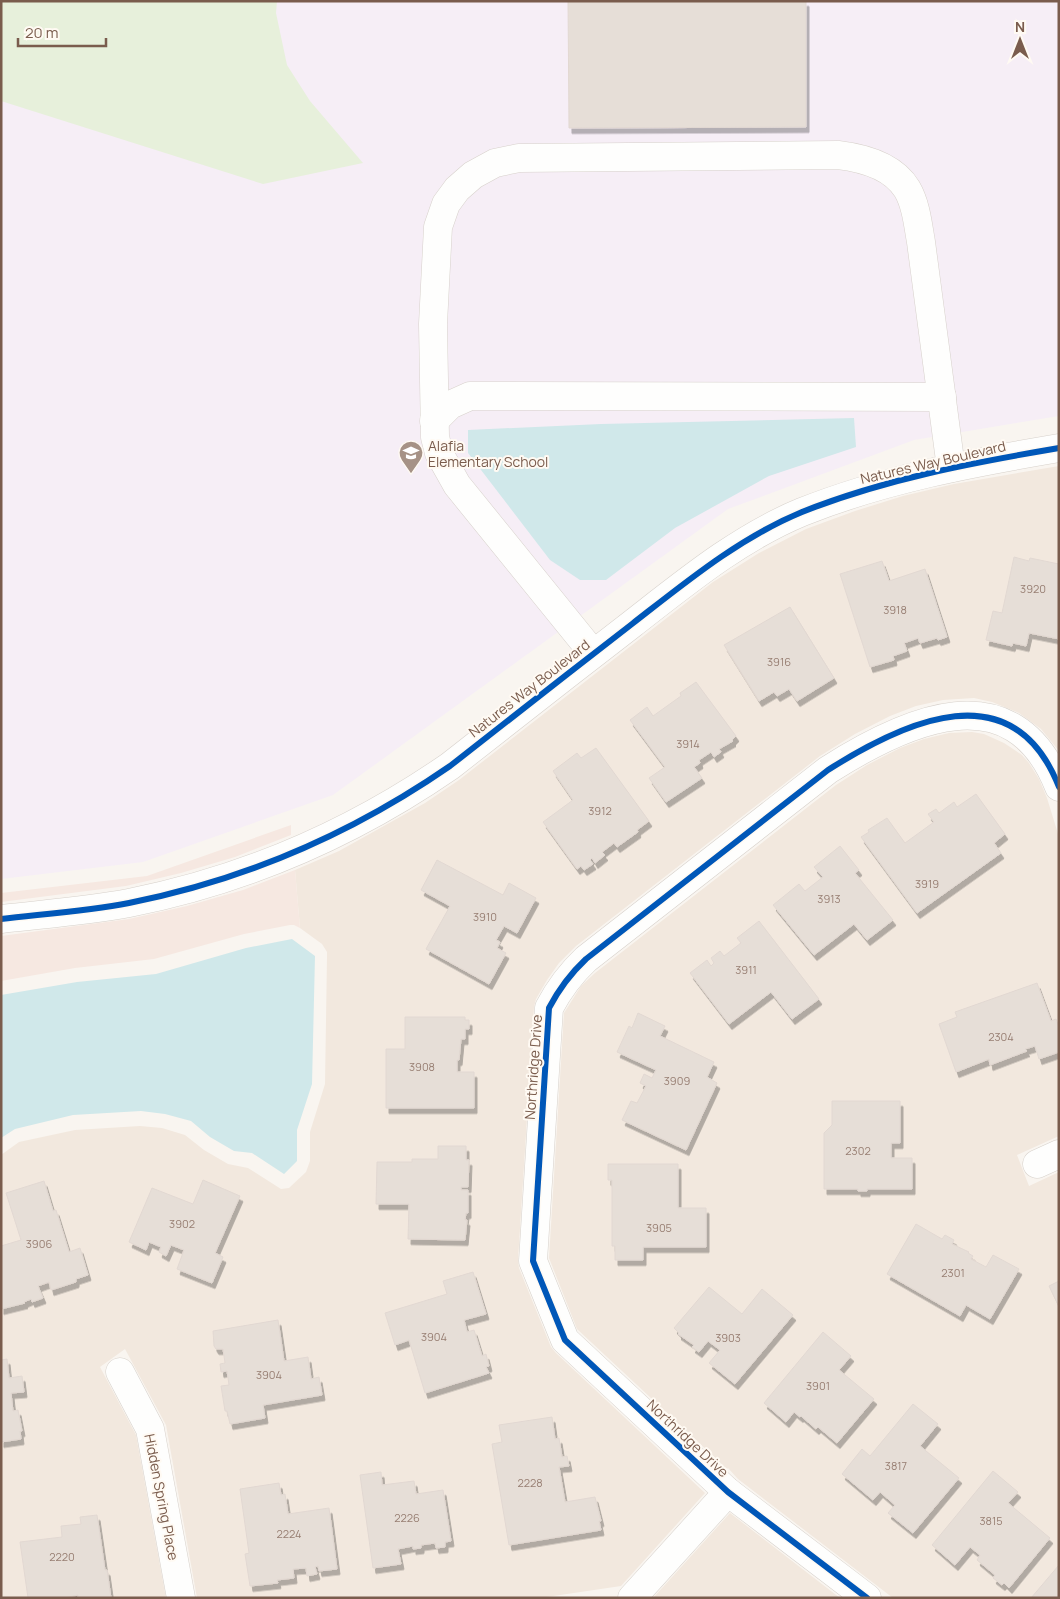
<svg xmlns="http://www.w3.org/2000/svg" width="1060" height="1599" viewBox="0 0 1060 1599" font-family="Manrope,sans-serif">
	<style>
		.residential { fill: #f2e8de }
		.commercial { fill: #f6e8e1 }
		.education { fill: #f6eef6 }
		.green { fill: #e7f0db }
		.water { fill: #d0e8ea }
		.building { fill: #e6ded7; stroke: #e2d8d2; filter: url(#shadow) }
		.lines { fill: none; stroke-linecap: round; stroke-linejoin: round }
		.minor-casing { stroke: #d7d1cb; stroke-width: 29 }
		.minor { stroke: #fefefd; stroke-width: 28 }
		.cycleway-casing { stroke: #fffaf3; stroke-width: 9 }
		.cycleway { stroke: #0057b8; stroke-width: 6 }
		.labels { text-anchor: middle; dominant-baseline: central; stroke-width: 4; stroke-linejoin: round; paint-order: stroke }
		.number-label { font-size: 11px; fill: #977e72 }
		.poi-label { font-size: 14px; fill: #7a5c4d; stroke: #fffaf3; text-anchor: start }
		.street-label { font-size: 14px; fill: #7a5c4d; stroke: #fffaf3 }
	</style>
	<defs>
		<filter id="shadow"><feDropShadow dx="3" dy="5.5" stdDeviation="0" flood-color="#0004"/></filter>
	</defs>
	<rect width="100%" height="100%" fill="#f9f5f0"/>
	<g class="residential">
		<polygon points="1059,466 1059,751 1041,729 1019,713 992,702 974,698 943,700 916,706 890,716 855,734 820,756 576,946 559,963 547,980 536,999 534,1007 518,1260 519,1268 551,1347 556,1353 705,1493 621,1586 540,1598 197,1598 166,1425 125,1349 100,1367 136,1435 166,1598 1,1598 1,1155 19,1142 75,1130 140,1126 162,1128 185,1135 204,1150 228,1164 248,1168 281,1189 289,1188 306,1172 310,1161 310,1132 325,1084 327,957 327,952 322,944 300,928 295,870 339,851 425,803 459,780 713,582 759,553 806,529 855,511 903,496 954,484"/>
		<polygon points="972,732 984,734 1004,743 1022,755 1029,763 1039,779 1047,798 1059,837 1059,1136 1017,1155 1029,1186 1059,1172 1059,1598 893,1598 738,1479 728,1468 727,1469 577,1329 549,1258 564,1013 581,986 595,973 836,785 867,765 900,748 924,739 949,733"/>
		<polygon points="730,1513 840,1598 653,1598"/>
	</g>
	<g class="commercial">
		<polygon points="291,825 291,835 235,857 181,873 126,886 1,902 1,893 147,876"/>
		<polygon points="295,870 300,928 294,925 290,925 244,934 154,959 75,968 1,981 1,936 129,919 187,906 243,890"/>
	</g>
	<polygon class="education" points="1,1 1059,1 1059,416 914,440 728,509 333,795 143,862 1,879"/>
	<polygon class="green" points="1,1 277,1 276,13 287,65 310,101 363,163 263,184 1,101"/>
	<g class="water">
		<polygon points="854,418 856,447 769,476 675,528 606,580 580,580 550,560 468,453 468,430 601,424"/>
		<polygon points="292,939 315,956 312,1084 297,1130 297,1161 284,1174 252,1153 234,1151 210,1137 191,1121 165,1114 141,1111 73,1115 15,1129 1,1138 1,995 77,982 156,974 246,948"/>
	</g>
	<g class="building">
		<polygon points="568,1 806,1 806,127 569,128"/>
		<polygon points="1014,557 1029,561 1030,558 1059,564 1059,639 1029,633 1026,646 1013,643 1012,646 986,640 993,611 1002,613"/>
		<polygon points="882,561 889,581 925,569 947,637 938,640 937,638 920,643 918,638 904,643 907,651 893,656 894,660 870,667 840,574"/>
		<polygon points="790,607 834,678 797,701 789,689 777,696 774,692 759,701 724,645"/>
		<polygon points="696,682 736,736 732,740 733,741 719,749 721,752 714,757 711,752 699,760 700,763 694,767 702,778 666,802 649,778 665,767 630,720 647,707 653,716 681,696 680,693"/>
		<polygon points="596,748 649,821 637,830 638,832 617,847 614,843 602,852 605,855 595,863 592,858 590,860 593,864 584,870 581,866 577,869 543,822 573,800 553,771 577,753 581,758"/>
		<polygon points="976,794 1005,834 994,843 1001,853 917,913 861,837 869,832 868,830 887,818 905,843 934,822 928,814 936,809 939,813 954,802 957,807"/>
		<polygon points="840,846 859,870 855,873 893,920 867,940 854,924 814,955 773,905 799,884 805,891 823,877 814,867"/>
		<polygon points="437,860 503,895 509,883 536,898 517,933 504,926 496,940 500,942 497,948 506,953 489,984 426,949 450,906 421,890"/>
		<polygon points="759,921 819,999 792,1019 771,992 729,1024 690,973 707,960 711,966 714,963 711,958 720,951 724,956 741,943 737,938"/>
		<polygon points="1037,983 1051,1021 1056,1019 1059,1027 1059,1052 1039,1059 1035,1046 1025,1049 1027,1051 990,1065 989,1059 956,1072 939,1024 957,1017 955,1012"/>
		<polygon points="638,1013 665,1026 660,1036 714,1062 707,1077 717,1083 686,1150 622,1120 631,1101 637,1103 646,1086 640,1083 644,1074 652,1078 656,1070 617,1052 629,1026 632,1028"/>
		<polygon points="405,1017 465,1017 465,1020 469,1020 469,1029 465,1029 465,1039 461,1039 459,1060 457,1060 457,1072 474,1072 474,1108 386,1108 386,1049 405,1049"/>
		<polygon points="832,1101 900,1101 900,1143 891,1143 891,1158 912,1158 912,1189 867,1189 867,1191 858,1191 858,1189 824,1189 824,1133 832,1125"/>
		<polygon points="438,1146 466,1146 466,1160 469,1160 468,1187 461,1187 461,1190 468,1190 468,1213 466,1213 465,1220 467,1220 465,1240 408,1239 409,1204 376,1204 377,1162 412,1162 412,1159 438,1159"/>
		<polygon points="608,1164 678,1164 678,1208 706,1208 706,1247 643,1247 643,1260 615,1260 615,1246 612,1246 612,1180 608,1180"/>
		<polygon points="203,1180 240,1196 215,1253 223,1257 212,1283 177,1269 184,1250 171,1245 166,1256 159,1252 161,1247 149,1242 146,1250 129,1242 152,1188 193,1204"/>
		<polygon points="44,1181 53,1211 56,1210 69,1252 80,1248 88,1275 76,1279 76,1282 51,1290 49,1282 38,1286 43,1298 32,1302 31,1299 24,1302 25,1303 1,1309 1,1246 21,1240 6,1193"/>
		<polygon points="916,1224 942,1239 945,1235 954,1240 952,1244 969,1252 968,1253 973,1256 971,1259 986,1267 993,1255 1019,1269 990,1319 966,1305 960,1316 887,1274"/>
		<polygon points="473,1272 486,1314 464,1320 467,1332 474,1330 482,1356 486,1354 489,1366 486,1367 489,1373 425,1393 409,1340 395,1345 385,1313 447,1294 443,1281"/>
		<polygon points="1059,1281 1059,1307 1049,1286"/>
		<polygon points="709,1287 742,1314 762,1289 793,1315 735,1384 709,1363 720,1350 708,1341 699,1352 692,1347 694,1345 678,1334 679,1333 674,1328"/>
		<polygon points="278,1320 284,1361 308,1357 311,1379 319,1377 322,1395 263,1405 265,1418 230,1424 227,1411 225,1411 221,1386 229,1385 227,1371 221,1372 220,1364 225,1363 223,1349 216,1349 214,1346 213,1331"/>
		<polygon points="823,1332 851,1356 839,1370 874,1399 837,1443 818,1427 816,1429 801,1416 800,1417 794,1412 786,1422 764,1403"/>
		<polygon points="7,1359 9,1378 22,1376 24,1392 11,1393 13,1411 18,1410 22,1431 20,1431 21,1439 1,1442 1,1360"/>
		<polygon points="913,1404 938,1424 920,1446 959,1478 913,1533 888,1513 895,1505 880,1492 873,1500 842,1474 862,1449 870,1456"/>
		<polygon points="552,1417 555,1439 559,1438 562,1457 567,1456 569,1466 559,1467 565,1502 595,1497 601,1521 599,1521 601,1530 509,1545 492,1444 502,1442 499,1425"/>
		<polygon points="993,1471 1018,1492 1008,1503 1050,1538 1009,1588 1004,1583 1002,1585 993,1578 995,1575 977,1560 980,1555 970,1547 955,1565 932,1545"/>
		<polygon points="381,1472 382,1485 414,1481 416,1494 443,1490 451,1541 445,1542 445,1547 436,1548 435,1543 421,1545 421,1548 413,1549 413,1546 398,1549 401,1564 373,1568 360,1475"/>
		<polygon points="279,1483 281,1495 285,1494 288,1514 329,1508 337,1569 319,1571 318,1566 315,1567 317,1574 307,1576 306,1568 293,1569 294,1578 277,1580 278,1583 250,1586 245,1554 249,1553 240,1489"/>
		<polygon points="97,1515 105,1570 107,1570 111,1598 78,1598 78,1595 64,1598 28,1598 20,1542 62,1537 61,1526 81,1524 80,1517"/>
		<polygon points="1059,1565 1059,1598 1031,1598"/>
	</g>
	<g class="lines">
		<defs>
			<g id="minor">
				<polyline points="434,421 450,405 470,396 942,397"/>
				<path d="M593,653l-136,-168 -18,-32 -4,-16 -2,-113 5,-97 8,-23 11,-15 16,-14 22,-12 24,-5 319,-3c25,3 55,11 69,34 9,15 11,36 14,53l30,226"/>
				<path d="M1,919c43,-5 86,-8 128,-16 116,-23 224,-70 321,-137 61,-48 121,-95 182,-142 54,-42 107,-86 170,-112 83,-33 169,-49 257,-64"/>
				<polyline points="1037,1164 1059,1154"/>
				<polyline points="120,1372 150,1429 181,1598"/>
				<polyline points="632,1598 728,1492"/>
				<path d="M867,1598l-139,-106 -163,-152 -32,-79 16,-253c10,-19 21,-34 37,-49l242,-189c77,-49 185,-100 231,17"/>
			</g>
		</defs>
		<use href="#minor" class="minor-casing"/>
		<use href="#minor" class="minor"/>
		<defs>
			<g id="cycleway">
				<path d="M1,919c43,-5 86,-8 128,-16 116,-23 224,-70 321,-137 61,-48 121,-95 182,-142 54,-42 107,-86 170,-112 83,-33 169,-49 257,-64"/>
				<path d="M867,1598l-139,-106 -163,-152 -32,-79 16,-253c10,-19 21,-34 37,-49l242,-189c77,-49 185,-100 231,17"/>
			</g>
		</defs>
		<use href="#cycleway" class="cycleway-casing"/>
		<use href="#cycleway" class="cycleway"/>
	</g>
	<defs>
		<symbol id="school-pin" viewBox="-11 -11 22 30"><path d="M0 17L-7.5 6A9.5 9.5 0 1 1 7.5 6Z" fill="#a69286" stroke="#fffaf3"/><path d="M0-5L7-2L0 1L-7-2ZM-4 1L0 2.5L4 1V4Q0 6-4 4Z" fill="#fff"/></symbol>
	</defs>
	<g fill-rule="evenodd">
		<use href="#school-pin" x="397" y="439" width="28" height="38"/>
	</g>
	<g class="labels">
		<g class="number-label">
			<text x="1033" y="588">3920</text>
			<text x="895" y="609">3918</text>
			<text x="779" y="661">3916</text>
			<text x="688" y="743">3914</text>
			<text x="600" y="810">3912</text>
			<text x="927" y="883">3919</text>
			<text x="829" y="898">3913</text>
			<text x="485" y="916">3910</text>
			<text x="746" y="969">3911</text>
			<text x="1001" y="1036">2304</text>
			<text x="422" y="1066">3908</text>
			<text x="677" y="1080">3909</text>
			<text x="858" y="1150">2302</text>
			<text x="182" y="1223">3902</text>
			<text x="659" y="1227">3905</text>
			<text x="39" y="1243">3906</text>
			<text x="953" y="1272">2301</text>
			<text x="434" y="1336">3904</text>
			<text x="728" y="1337">3903</text>
			<text x="269" y="1374">3904</text>
			<text x="818" y="1385">3901</text>
			<text x="896" y="1465">3817</text>
			<text x="530" y="1482">2228</text>
			<text x="407" y="1517">2226</text>
			<text x="991" y="1520">3815</text>
			<text x="289" y="1533">2224</text>
			<text x="62" y="1556">2220</text>
		</g>
		<g class="poi-label">
			<text x="428" y="445">Alafia<tspan x="428" dy="16">Elementary School</tspan></text>
		</g>
		<g class="street-label">
			<text transform="translate(933 462) rotate(-13)">Natures Way Boulevard</text>
			<text transform="translate(529 688) rotate(-38)">Natures Way Boulevard</text>
			<text transform="translate(533 1067) rotate(-86)">Northridge Drive</text>
			<text transform="translate(688 1438) rotate(43)">Northridge Drive</text>
			<text transform="translate(162 1497) rotate(79)">Hidden Spring Place</text>
		</g>
	</g>
	<rect width="1060" height="1599" fill="none" stroke="#7a5c4d" stroke-width="5"/>
	<g transform="translate(1020 40)" stroke="#fffaf3" stroke-width="4" paint-order="stroke">
	<path d="M0-4L9 19L0 12L-9 19Z" fill="#7a5c4d"/>
	<text y="-8" font-size="14" font-weight="bold" text-anchor="middle" fill="#7a5c4d">N</text>
	</g>
	<path d="M18 38v8h88v-8" fill="none" stroke="#7a5c4d" stroke-width="2.5"/>
	<text x="25" y="38" font-size="15" fill="#7a5c4d" stroke="#fffaf3" stroke-width="4" paint-order="stroke">20 m</text>
</svg>
